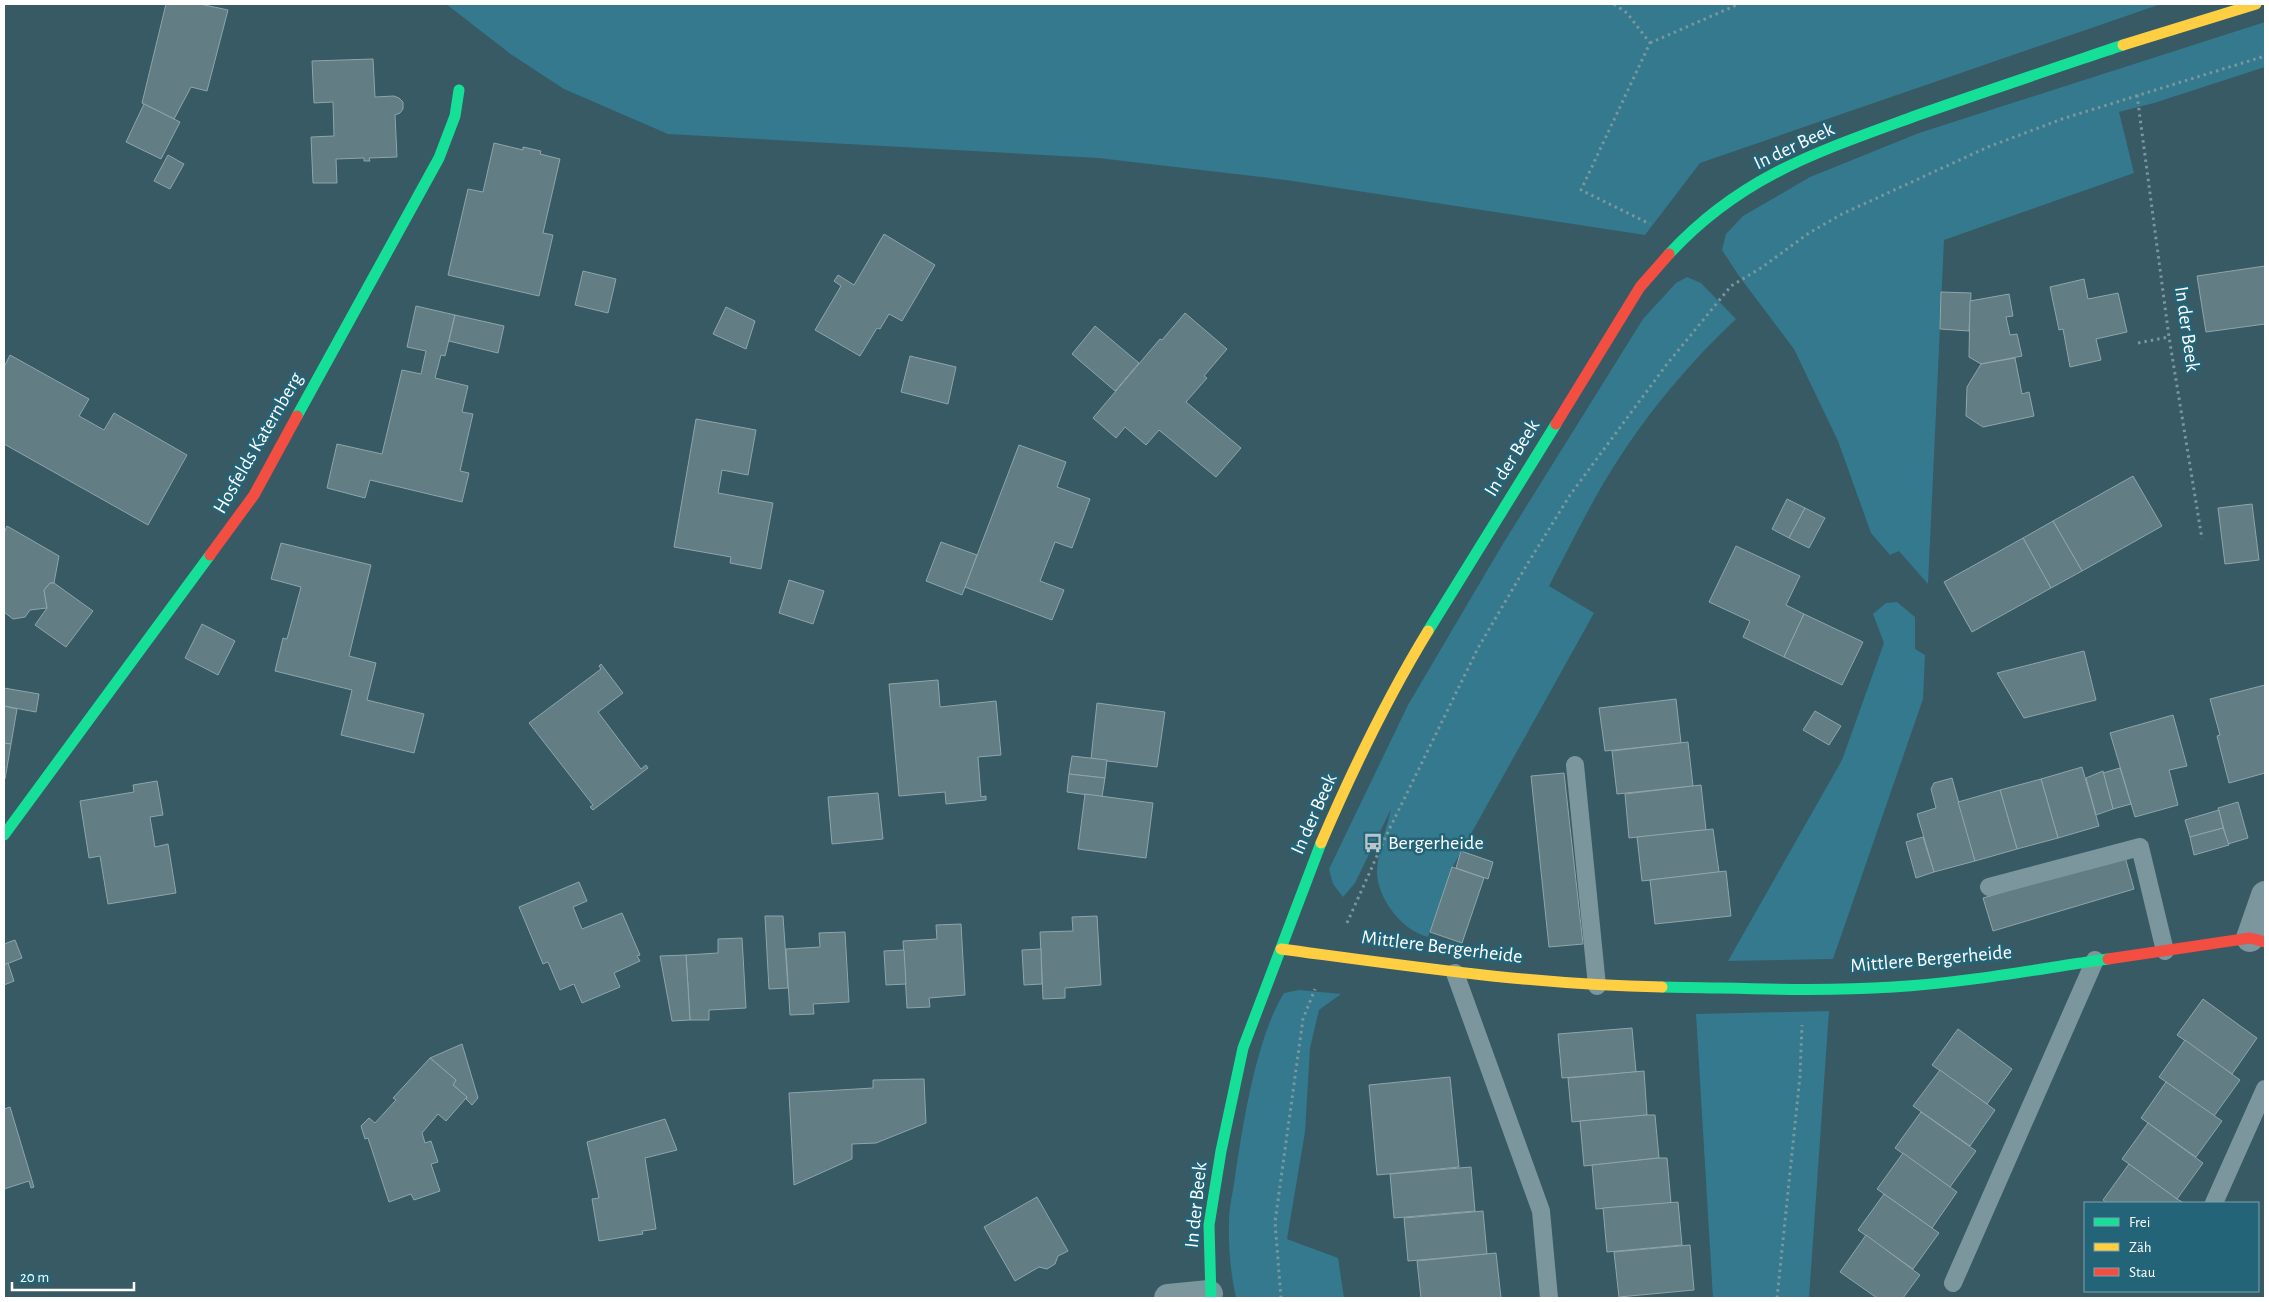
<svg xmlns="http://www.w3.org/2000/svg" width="2269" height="1302" viewBox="0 0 2269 1302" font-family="'Alegreya Sans',sans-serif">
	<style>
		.green { fill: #34798e }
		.building { fill: #627d84; stroke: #8ea5ab }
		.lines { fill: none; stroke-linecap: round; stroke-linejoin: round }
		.path { stroke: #7b969c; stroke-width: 3; stroke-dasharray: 2.5 4; stroke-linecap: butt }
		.lane { stroke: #7b969c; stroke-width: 18 }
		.street { stroke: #7b969c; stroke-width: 28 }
		.fast { stroke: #16e098; stroke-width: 11 }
		.slow { stroke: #ffcf43; stroke-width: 11 }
		.jam { stroke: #f24e42; stroke-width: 11 }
		.labels { text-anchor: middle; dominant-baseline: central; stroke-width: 5; stroke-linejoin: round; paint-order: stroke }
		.street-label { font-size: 20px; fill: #fff; stroke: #236478 }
		.poi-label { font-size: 20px; fill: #fff; stroke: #236478; text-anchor: start }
	</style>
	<rect width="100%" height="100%" fill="#375a64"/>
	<g class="green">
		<polygon points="446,4 2161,4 1700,163 1645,235 1286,180 1098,158 668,134 564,89 512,55"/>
		<polygon points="2265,22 2265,67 2154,103 2119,112 2134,173 1944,240 1928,584 1899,551 1890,555 1871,533 1838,441 1794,349 1739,276 1722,250 1726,234 1743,216 1810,177 1919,133"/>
		<path d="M1687,277l14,6 35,36c-46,43 -88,93 -122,147 -24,38 -44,80 -65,120l45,27 -142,255 -24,69c-26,-6 -52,-40 -51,-67 1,-21 10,-41 14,-61l-36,74 -12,14 -10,-13 -4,-15 79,-164 93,-158 142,-228 33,-36z"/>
		<polygon points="1897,602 1915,617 1915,649 1925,655 1923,699 1833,959 1728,961 1842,760 1884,643 1873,614 1886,603"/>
		<path d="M1299,990l42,4 -22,16 -9,38 -5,84 -18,107 51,19 6,40h-108c-5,-23 -8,-51 -7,-76 0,-15 4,-30 6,-45 8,-53 21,-139 49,-184z"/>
		<polygon points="1829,1011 1809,1298 1713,1298 1696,1014"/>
	</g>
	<g class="building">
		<polygon points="166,4 200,4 228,10 207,91 191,87 174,119 142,103"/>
		<polygon points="373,59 375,97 394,96 399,98 403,102 403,109 400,113 395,115 397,157 369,158 370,161 364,161 364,158 336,159 337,183 313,183 311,137 334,136 333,102 314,103 312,61"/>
		<polygon points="144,104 180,122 161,159 126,142"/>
		<polygon points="494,143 523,150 523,147 541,151 540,154 560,159 543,233 553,235 539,296 448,275 468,189 483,192"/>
		<polygon points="168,155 184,164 170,189 154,181"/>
		<polygon points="884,234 935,265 902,321 889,314 880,329 877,328 860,356 815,330 841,286 834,281 838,275 854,285"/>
		<polygon points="2265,266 2265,324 2206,332 2197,276"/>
		<polygon points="583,271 616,279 608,313 575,305"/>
		<polygon points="2084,279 2088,299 2118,293 2127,332 2096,339 2101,360 2070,367 2063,329 2059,330 2050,287"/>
		<polygon points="1941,292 1971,293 1969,331 1940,329"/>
		<polygon points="2009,294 2013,316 2006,317 2010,335 2017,334 2022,356 1981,364 1969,357 1970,301"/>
		<polygon points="416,306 455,315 445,356 441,355 435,378 468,386 462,412 473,414 460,471 469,473 462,502 370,480 365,498 327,488 337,444 382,454 402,370 421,374 426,351 407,347"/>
		<polygon points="726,307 755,321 746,349 713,334"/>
		<polygon points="1185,313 1227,349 1204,376 1207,378 1186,402 1241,448 1216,477 1159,430 1146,445 1125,427 1116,438 1093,418 1160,339 1162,340"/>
		<polygon points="455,315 504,326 498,353 449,341"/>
		<polygon points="1095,326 1139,363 1115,391 1072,354"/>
		<polygon points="10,355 89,399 79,416 104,430 114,413 187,455 148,525 4,444 4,367"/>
		<polygon points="910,356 956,367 948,404 901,392"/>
		<polygon points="2015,358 2022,394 2029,392 2034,416 1983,427 1966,416 1967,387 1981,364"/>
		<polygon points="696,419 756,430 748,475 722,470 718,493 773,503 761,569 730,563 731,557 674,547"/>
		<polygon points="1019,445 1066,462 1057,487 1090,499 1072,548 1055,542 1040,581 1064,590 1052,620 965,587"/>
		<polygon points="2133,476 2162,526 2082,571 2053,521"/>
		<polygon points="1787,499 1805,508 1789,538 1772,529"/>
		<polygon points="2252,504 2259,560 2225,564 2218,508"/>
		<polygon points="1805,508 1825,518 1809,548 1789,538"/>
		<polygon points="2053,521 2082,571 2051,588 2023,538"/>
		<polygon points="7,526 59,556 54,583 50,583 44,590 47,608 30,610 25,617 13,619 4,612 4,533"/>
		<polygon points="2023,538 2051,588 1972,632 1944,582"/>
		<polygon points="941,542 977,555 962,595 926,581"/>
		<polygon points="281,543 371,565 349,656 376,663 367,700 424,714 414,753 341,735 352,690 275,671 283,638 287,639 301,587 271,579"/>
		<polygon points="1736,546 1800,576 1786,605 1804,614 1784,657 1743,637 1750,621 1709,602"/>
		<polygon points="789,580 824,591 813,624 779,613"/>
		<polygon points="50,583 54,583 93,611 66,647 35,625 47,608 44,590"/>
		<polygon points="1804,614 1863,642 1842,685 1784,657"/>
		<polygon points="202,624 235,641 218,675 185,658"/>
		<polygon points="2084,651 2096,700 2024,718 1997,673"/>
		<polygon points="601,664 623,693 598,712 641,769 646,765 648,768 593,810 590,807 593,805 529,723 601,669 599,666"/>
		<polygon points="938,680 940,707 996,701 1001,755 978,757 981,797 986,796 986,800 946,804 945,792 899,796 889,684"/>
		<polygon points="2265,685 2265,773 2229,783 2217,736 2220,735 2210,699"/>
		<polygon points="4,688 39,694 36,712 4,706"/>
		<polygon points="1676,699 1681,743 1605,751 1599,708"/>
		<polygon points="1097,703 1165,712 1157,767 1091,759"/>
		<polygon points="4,706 17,709 11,744 4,743"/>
		<polygon points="1815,711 1841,726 1829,745 1803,730"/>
		<polygon points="2173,715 2187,766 2169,770 2178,805 2135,817 2110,733"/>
		<polygon points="1688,742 1693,786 1617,794 1612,751"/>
		<polygon points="4,743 11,744 5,779 4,779"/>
		<polygon points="1072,756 1107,760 1105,778 1069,774"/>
		<polygon points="2082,767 2099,826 2058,838 2041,779"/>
		<polygon points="2120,768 2131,804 2113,809 2103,773"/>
		<polygon points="2103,771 2113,809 2096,815 2086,778"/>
		<polygon points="1564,773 1583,944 1549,947 1531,776"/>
		<polygon points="1069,774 1105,778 1102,797 1067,792"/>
		<polygon points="1952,778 1975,861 1934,872 1917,814 1936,808 1931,789 1934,783"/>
		<polygon points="2041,779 2058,838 2017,849 2000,790"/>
		<polygon points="157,781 163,815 150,817 155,847 168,844 176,893 108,904 100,856 89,858 80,801 134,792 133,785"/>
		<polygon points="1701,785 1706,830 1629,838 1625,794"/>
		<polygon points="2000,790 2017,849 1975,861 1958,802"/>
		<polygon points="878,793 883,839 832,844 828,797"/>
		<polygon points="1085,794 1153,803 1146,858 1078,849"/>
		<polygon points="2238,802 2248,838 2228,844 2218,808"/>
		<polygon points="2219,810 2223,828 2190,837 2185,820"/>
		<polygon points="2223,828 2229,845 2194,855 2190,837"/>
		<polygon points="1713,829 1719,872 1642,881 1637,837"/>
		<polygon points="1923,837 1934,872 1916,878 1906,842"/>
		<polygon points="1461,851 1493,862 1488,879 1456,868"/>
		<polygon points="2125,857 2134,889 1993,931 1983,898"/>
		<polygon points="1452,867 1484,878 1462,943 1430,932"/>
		<polygon points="1726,871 1731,916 1655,924 1650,880"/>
		<polygon points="579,882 587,901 573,907 582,929 622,913 640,955 637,956 640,961 614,973 620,987 582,1003 574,984 560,990 548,962 543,964 519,907"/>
		<polygon points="765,916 783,916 788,988 769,989"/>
		<polygon points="1097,916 1101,985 1065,988 1065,998 1043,999 1040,932 1073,931 1072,917"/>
		<polygon points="961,924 965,995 929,998 930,1007 907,1008 903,941 937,939 936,925"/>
		<polygon points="845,932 849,1002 813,1004 814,1014 790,1015 786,949 820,947 819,933"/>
		<polygon points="742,938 746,1008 709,1010 709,1020 690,1020 686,955 718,953 718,939"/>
		<polygon points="15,940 22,958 4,965 4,944"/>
		<polygon points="1041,949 1042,984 1024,985 1022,950"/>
		<polygon points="904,950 906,984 886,985 884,951"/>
		<polygon points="686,955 690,1020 672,1021 660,956"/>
		<polygon points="8,963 14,981 4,985 4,965"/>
		<polygon points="2203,999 2257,1038 2232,1074 2177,1035"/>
		<polygon points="1632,1028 1636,1072 1562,1078 1558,1034"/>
		<polygon points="1958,1029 2012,1069 1987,1104 1932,1065"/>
		<polygon points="2185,1040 2240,1080 2214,1116 2159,1077"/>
		<polygon points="462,1044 478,1098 472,1105 466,1099 467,1097 453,1085 456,1080 430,1058"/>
		<polygon points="430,1058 456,1080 453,1085 467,1097 446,1121 438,1114 422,1133 425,1143 431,1141 438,1162 431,1164 440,1191 414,1200 411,1194 389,1202 368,1138 365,1139 361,1126 369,1118 375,1123 396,1100 393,1098"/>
		<polygon points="1940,1070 1995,1110 1970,1146 1913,1106"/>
		<polygon points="1644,1071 1647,1115 1572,1122 1568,1078"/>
		<polygon points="1450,1077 1459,1167 1377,1175 1369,1085"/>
		<polygon points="924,1079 926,1123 876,1143 852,1144 852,1159 794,1185 789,1093 873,1088 873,1080"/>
		<polygon points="2166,1082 2222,1121 2196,1157 2141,1118"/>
		<polygon points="10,1107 34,1187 31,1188 29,1181 4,1189 4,1109"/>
		<polygon points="1921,1112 1976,1151 1950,1187 1895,1148"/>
		<polygon points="1647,1115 1655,1115 1659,1158 1584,1166 1580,1121"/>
		<polygon points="665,1119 677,1150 645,1158 656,1229 642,1231 643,1234 599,1241 592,1199 599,1198 587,1142"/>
		<polygon points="2148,1123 2203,1163 2177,1199 2122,1159"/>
		<polygon points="1903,1153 1957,1192 1932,1228 1877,1189"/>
		<polygon points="1659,1158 1667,1158 1671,1203 1596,1209 1592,1165"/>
		<polygon points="2129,1164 2177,1199 2184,1203 2107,1203 2103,1200"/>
		<polygon points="1471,1167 1475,1211 1394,1218 1390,1174"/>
		<polygon points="1884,1194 1939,1233 1913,1269 1858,1230"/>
		<polygon points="1037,1197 1068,1251 1058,1256 1055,1264 1047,1269 1039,1267 1015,1281 984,1227"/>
		<polygon points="1678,1202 1682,1245 1607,1252 1603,1208"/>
		<polygon points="1483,1211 1487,1254 1408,1261 1404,1218"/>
		<polygon points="1866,1235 1920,1275 1903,1298 1877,1298 1840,1272"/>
		<polygon points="1690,1245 1694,1290 1619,1297 1614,1252"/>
		<polygon points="1496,1253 1501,1298 1421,1298 1417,1261"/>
	</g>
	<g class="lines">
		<g class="path">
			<polyline points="1614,4 1627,13 1650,43 1581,190 1650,224"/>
			<polyline points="1650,43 1739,4"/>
			<polyline points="2137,95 2169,337 2202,539"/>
			<polyline points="2138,343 2169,337"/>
			<polyline points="1347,923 1385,838 1478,648 1528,563 1570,495 1667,364 1731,286 1761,268 1809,233 1842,214 1988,147 2062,119 2265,56"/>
			<polyline points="1281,1298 1275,1222 1303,1019 1315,989"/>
			<polyline points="1777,1298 1800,1076 1802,1025"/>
		</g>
		<g class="lane">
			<polyline points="1575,765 1597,986"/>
			<polyline points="1989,887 2140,847 2165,951"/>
			<polyline points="1455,973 1541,1211 1549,1298"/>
			<polyline points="2214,1203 2265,1089"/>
			<polyline points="1953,1283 2095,960"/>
		</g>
		<g class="street">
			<polyline points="2250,938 2265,895"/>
			<polyline points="1168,1298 1209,1294"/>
		</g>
		<g class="fast">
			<path d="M1669,254c73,-79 151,-103 249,-139 68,-24 137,-47 205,-70"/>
			<polyline points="297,416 439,158 455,116 459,90"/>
			<polyline points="1428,631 1556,424"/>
			<polyline points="4,835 210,555"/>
			<path d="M1662,987c77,1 155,5 231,0 72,-4 144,-18 215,-28"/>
			<polyline points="1211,1298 1209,1225 1221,1151 1243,1048 1321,843"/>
		</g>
		<g class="slow">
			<polyline points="2123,45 2256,4"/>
			<path d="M1321,843c31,-72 66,-145 107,-212"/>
			<path d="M1281,949c127,17 253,36 381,38"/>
		</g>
		<g class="jam">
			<polyline points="1556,424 1640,287 1669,254"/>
			<polyline points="210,555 254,495 297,416"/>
			<polyline points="2108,959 2250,938 2265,942"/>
		</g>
	</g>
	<defs>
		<symbol id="bus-bare" viewBox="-9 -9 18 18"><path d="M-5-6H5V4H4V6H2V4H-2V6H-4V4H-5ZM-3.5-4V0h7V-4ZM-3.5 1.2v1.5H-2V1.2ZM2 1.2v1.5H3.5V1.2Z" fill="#b9c5c9" stroke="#236478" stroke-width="2.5" paint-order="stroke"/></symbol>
	</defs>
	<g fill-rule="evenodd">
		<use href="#bus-bare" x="1359" y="829" width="28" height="28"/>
	</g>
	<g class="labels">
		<g class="street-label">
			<text transform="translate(1794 146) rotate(-25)">In der Beek</text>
			<text transform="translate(2187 329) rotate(82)">In der Beek</text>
			<text transform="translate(258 443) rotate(-60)">Hosfelds Katernberg</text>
			<text transform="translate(1512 458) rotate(-58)">In der Beek</text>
			<text transform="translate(1314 814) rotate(-66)">In der Beek</text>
			<text transform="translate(1442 947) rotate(7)">Mittlere Bergerheide</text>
			<text transform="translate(1931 959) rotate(-5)">Mittlere Bergerheide</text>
			<text transform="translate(1196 1205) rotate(-84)">In der Beek</text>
		</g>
		<g class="poi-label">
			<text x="1388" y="843">Bergerheide</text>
		</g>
	</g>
	<rect width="2269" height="1302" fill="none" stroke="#ffffff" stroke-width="10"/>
	<rect x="2084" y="1202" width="175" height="90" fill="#236478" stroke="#7ba2ae"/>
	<rect x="2094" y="1218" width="25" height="8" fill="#16e098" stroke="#7ba2ae"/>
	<text x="2129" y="1227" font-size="15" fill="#ffffff">Frei</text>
	<rect x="2094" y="1243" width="25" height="8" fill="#ffcf43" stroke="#7ba2ae"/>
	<text x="2129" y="1252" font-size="15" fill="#ffffff">Zäh</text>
	<rect x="2094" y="1268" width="25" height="8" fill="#f24e42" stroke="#7ba2ae"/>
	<text x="2129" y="1277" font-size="15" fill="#ffffff">Stau</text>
	<path d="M12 1282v8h122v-8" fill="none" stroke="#ffffff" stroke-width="2.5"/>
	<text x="20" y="1282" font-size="15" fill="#ffffff" stroke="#236478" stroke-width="4" paint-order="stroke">20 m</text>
</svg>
